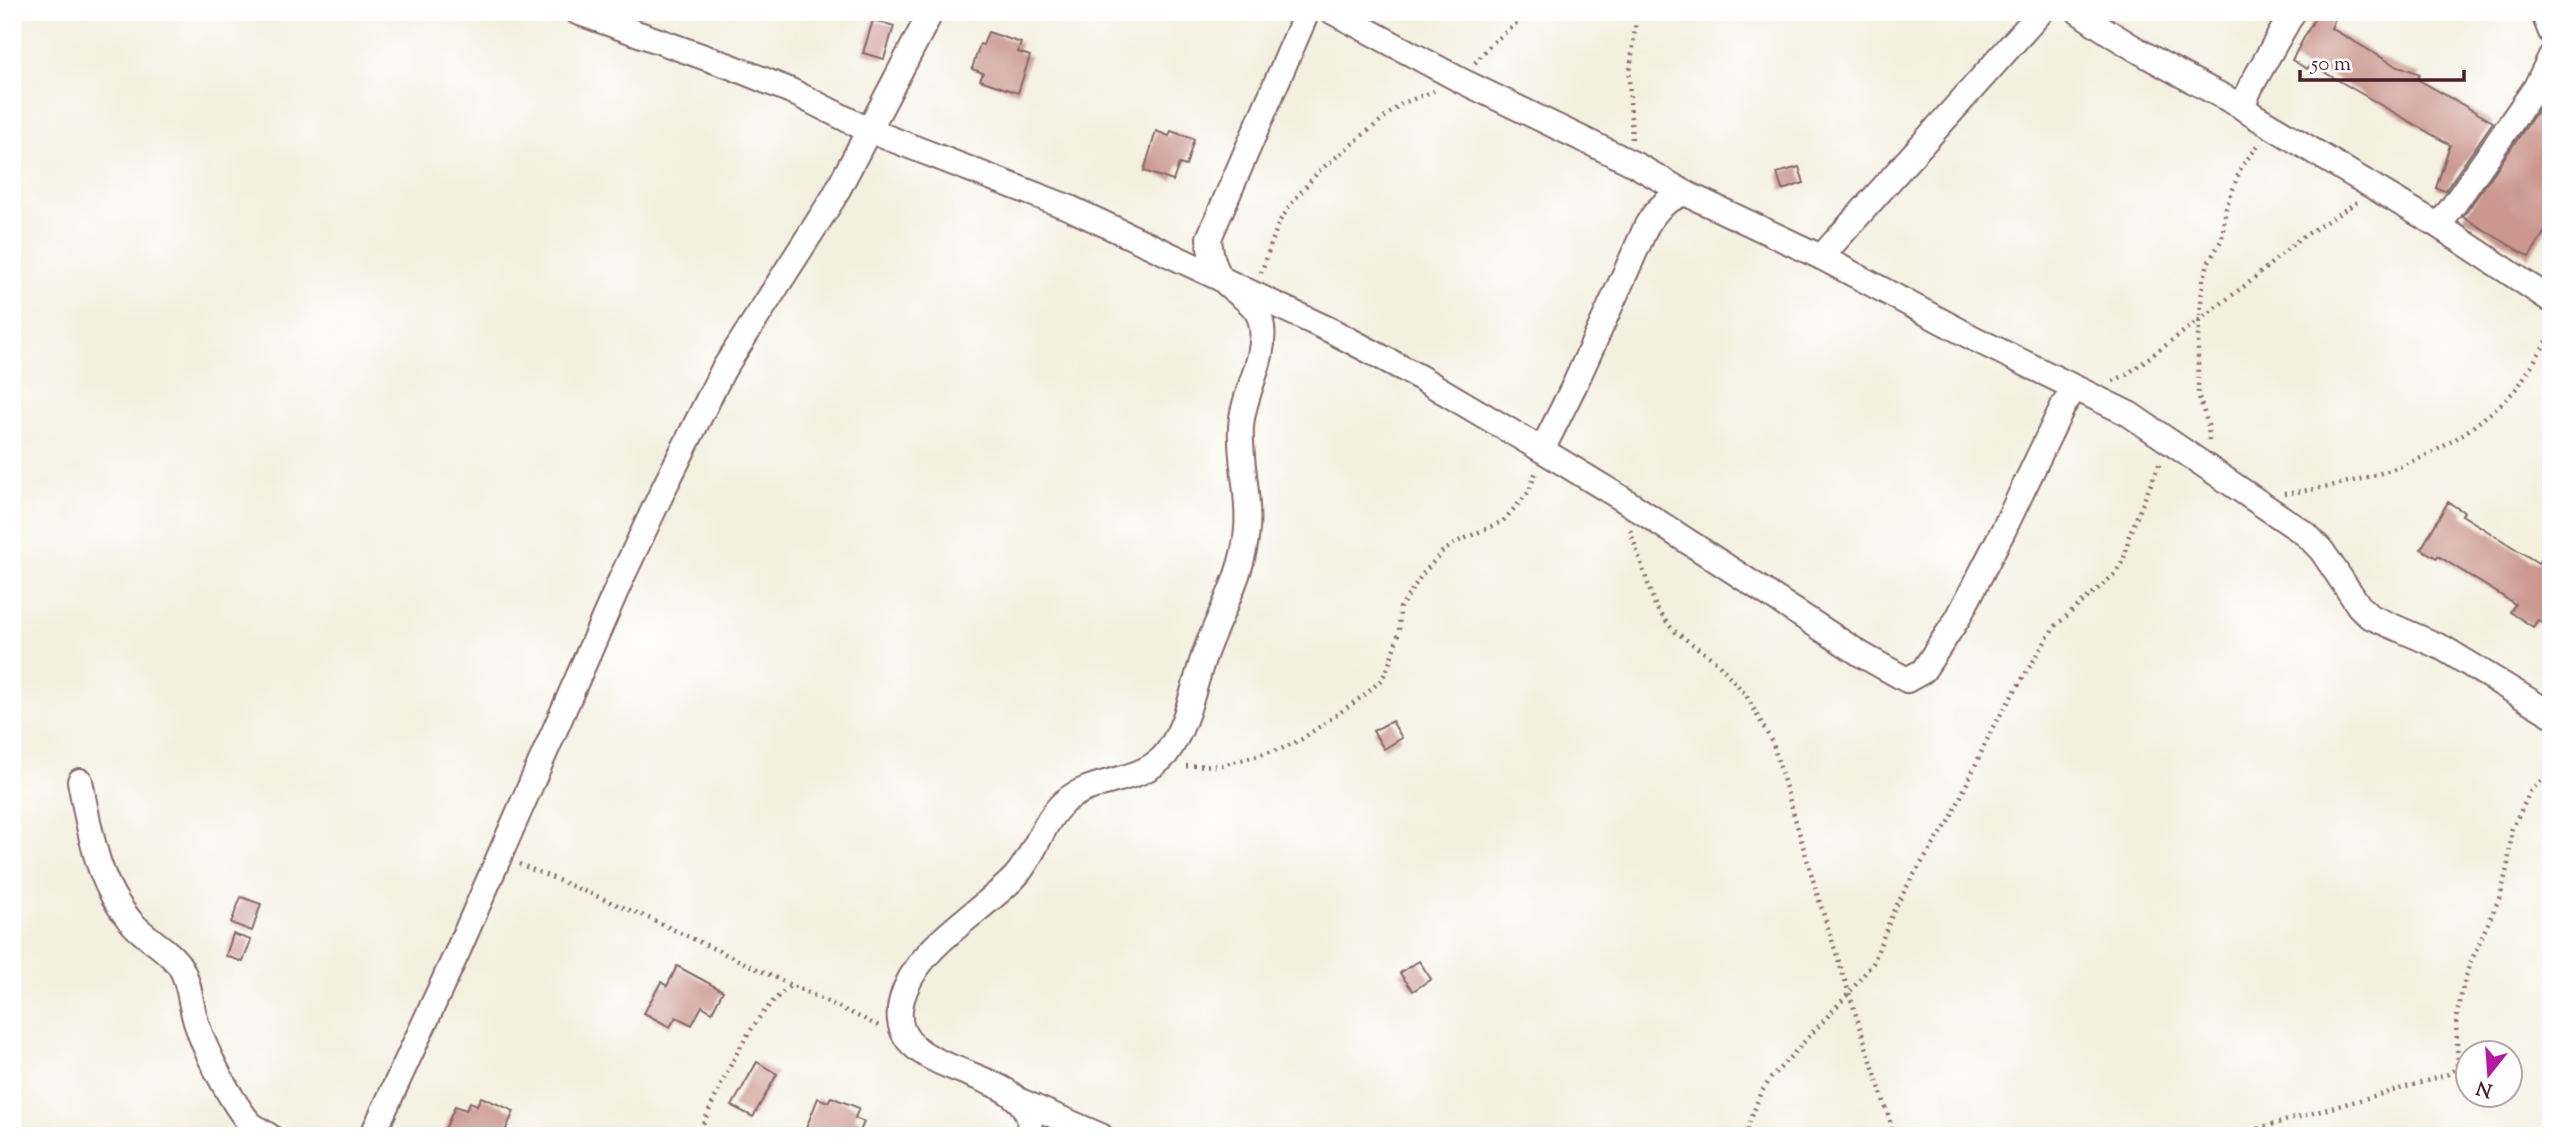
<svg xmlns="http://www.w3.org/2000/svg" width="2563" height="1148" viewBox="0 0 2563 1148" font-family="'Sorts Mill Goudy',serif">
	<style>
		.building { fill: #cb978f }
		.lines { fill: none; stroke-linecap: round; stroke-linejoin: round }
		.minor-casing { stroke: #85686a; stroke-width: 28 }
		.path { stroke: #85686a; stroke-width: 4.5; stroke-dasharray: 2 5; stroke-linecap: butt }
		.minor { stroke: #fff; stroke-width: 24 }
	</style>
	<rect width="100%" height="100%" fill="#fff"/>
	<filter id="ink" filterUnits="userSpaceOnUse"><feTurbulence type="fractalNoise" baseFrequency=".0143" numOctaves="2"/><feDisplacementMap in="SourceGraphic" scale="14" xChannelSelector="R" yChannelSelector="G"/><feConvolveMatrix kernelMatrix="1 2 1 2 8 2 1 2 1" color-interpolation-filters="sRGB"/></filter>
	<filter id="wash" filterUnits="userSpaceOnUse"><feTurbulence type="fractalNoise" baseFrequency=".00686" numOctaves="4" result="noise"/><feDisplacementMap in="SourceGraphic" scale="28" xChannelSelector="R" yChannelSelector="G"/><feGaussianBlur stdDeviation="1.57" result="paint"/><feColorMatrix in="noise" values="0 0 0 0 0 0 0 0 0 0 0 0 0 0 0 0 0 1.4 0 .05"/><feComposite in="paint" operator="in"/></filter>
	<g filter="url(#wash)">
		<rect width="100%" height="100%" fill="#f3f0df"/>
		<g id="blocks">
			<g class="building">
				<polygon points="2318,12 2335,19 2331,28 2393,64 2420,74 2417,79 2493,122 2445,191 2436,188 2450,145 2310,64 2307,69 2292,60"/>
				<polygon points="873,20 894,26 884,59 863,53"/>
				<polygon points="988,32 1021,43 1018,52 1030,56 1018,93 980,80 983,73 972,69 980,44 983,45"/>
				<polygon points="2551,91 2551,222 2529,257 2463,217"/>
				<polygon points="1156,131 1169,136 1171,131 1194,139 1186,166 1179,164 1173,181 1144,171"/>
				<polygon points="1799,167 1804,183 1782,190 1777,173"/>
				<polygon points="2448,502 2464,512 2462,515 2538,563 2551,543 2551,628 2538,620 2533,627 2510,612 2515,604 2438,556 2437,558 2421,549"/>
				<polygon points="1392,721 1402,738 1384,749 1373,731"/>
				<polygon points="241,897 261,904 252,931 231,923"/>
				<polygon points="233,934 251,940 243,962 226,956"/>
				<polygon points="1419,961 1431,979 1413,991 1400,973"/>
				<polygon points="677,966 723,991 712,1012 702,1006 692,1025 676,1017 670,1027 644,1013 661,982 667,986"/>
				<polygon points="757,1062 777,1074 753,1117 732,1106"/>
				<polygon points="481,1097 514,1111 503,1136 442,1136 455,1106 466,1110 470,1102 477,1105"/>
				<polygon points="831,1097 859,1108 855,1118 864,1122 858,1136 803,1136 818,1098 828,1102"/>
			</g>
		</g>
	</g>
	<g filter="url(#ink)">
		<use href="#blocks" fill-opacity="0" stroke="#85686a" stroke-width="2"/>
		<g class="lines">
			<defs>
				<g id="minor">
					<polyline points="577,12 732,67 791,91 868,130 1070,208 1332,331 1419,377 1542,450 1621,498 1862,655 1907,680 1923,671 1958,618 2003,531 2063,406 2075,388"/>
					<polyline points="1333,12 1460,80 1636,165 1685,193 1821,257 1975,339 2129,414 2307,535 2322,551 2359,606 2369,616 2443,648 2551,714"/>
					<path d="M2079,12c51,37 108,66 164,95"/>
					<polyline points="2293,12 2251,86 2242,107 2253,115 2439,226 2551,300"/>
					<polyline points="2543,12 2551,32"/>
					<polyline points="2439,226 2536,87 2551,56"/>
					<polyline points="1821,257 2041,12"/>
					<path d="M1542,450l33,-66 72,-159c11,-18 19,-25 38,-32"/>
					<path d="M80,781c10,51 17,104 54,144 14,15 36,25 47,43 10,18 9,38 16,57 9,28 32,72 50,95 5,7 15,11 22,16"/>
					<polyline points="1018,1100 1101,1136"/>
					<polyline points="372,1136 456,955 622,577 665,486 723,370 834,197 931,12"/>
					<path d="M1027,1136c1,-5 4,-13 2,-17 -13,-55 -144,-42 -128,-116 12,-55 77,-88 113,-125 21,-22 28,-56 50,-76 29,-25 77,-18 102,-48 22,-29 27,-68 39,-101 15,-41 39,-80 42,-124 3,-34 -8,-68 -6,-102 2,-34 25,-66 21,-100 -3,-25 -25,-31 -39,-47 -10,-11 -13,-28 -14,-42l98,-226"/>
				</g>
			</defs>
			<use href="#minor" class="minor-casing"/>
			<g class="path">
				<polyline points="1475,63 1491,44 1531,12"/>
				<polyline points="1632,139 1629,79 1637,12"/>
				<polyline points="1261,273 1279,222 1294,200 1319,171 1401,104 1434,91"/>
				<polyline points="2205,275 2208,263 2222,239 2226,208 2241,167 2260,143"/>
				<polyline points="2203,279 2198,338 2198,394 2208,425 2209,441"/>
				<polyline points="2113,381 2126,375 2251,281 2298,240 2357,202"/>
				<path d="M2284,494c72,-11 138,-26 195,-72 14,-11 29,-23 40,-37 11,-16 21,-34 32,-50"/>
				<polyline points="1630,530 1656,608 1673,630 1717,662 1746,695 1773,744 1819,900 1895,1136"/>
				<polyline points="1186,766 1222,765 1281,749 1302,739 1366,694 1382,679 1388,668 1399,632 1400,608 1421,576 1442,552 1457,542 1503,521 1529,492 1536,471"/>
				<polyline points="519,864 642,915 881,1027"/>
				<path d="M697,1136c26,-52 47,-114 93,-150"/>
				<path d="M1745,1136l15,-42 11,-16 78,-85 24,-30 21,-53 19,-34 37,-56 43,-93 61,-100 61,-53c8,-12 12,-22 13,-36l33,-78"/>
				<polyline points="2231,1136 2417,1084 2448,1074 2454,1070 2458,1062 2456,1024 2460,997 2469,966 2501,894 2508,864 2512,829 2530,792 2551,771"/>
			</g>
			<use href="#minor" class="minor"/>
		</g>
	</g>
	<rect width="2563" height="1148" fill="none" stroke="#fff" stroke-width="42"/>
	<g transform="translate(2489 1074) rotate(197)"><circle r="33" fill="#ffffff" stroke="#b7a5aa" stroke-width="2"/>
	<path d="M0-5L12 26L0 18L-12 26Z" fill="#b5179e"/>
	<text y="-10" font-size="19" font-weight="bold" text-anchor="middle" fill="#4a1f2b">N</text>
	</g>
	<path d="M2300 70v10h164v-10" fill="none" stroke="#4a1f2b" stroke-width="3.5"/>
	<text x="2311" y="70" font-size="21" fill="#4a1f2b" stroke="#ffffff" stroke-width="5" paint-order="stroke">50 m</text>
</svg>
